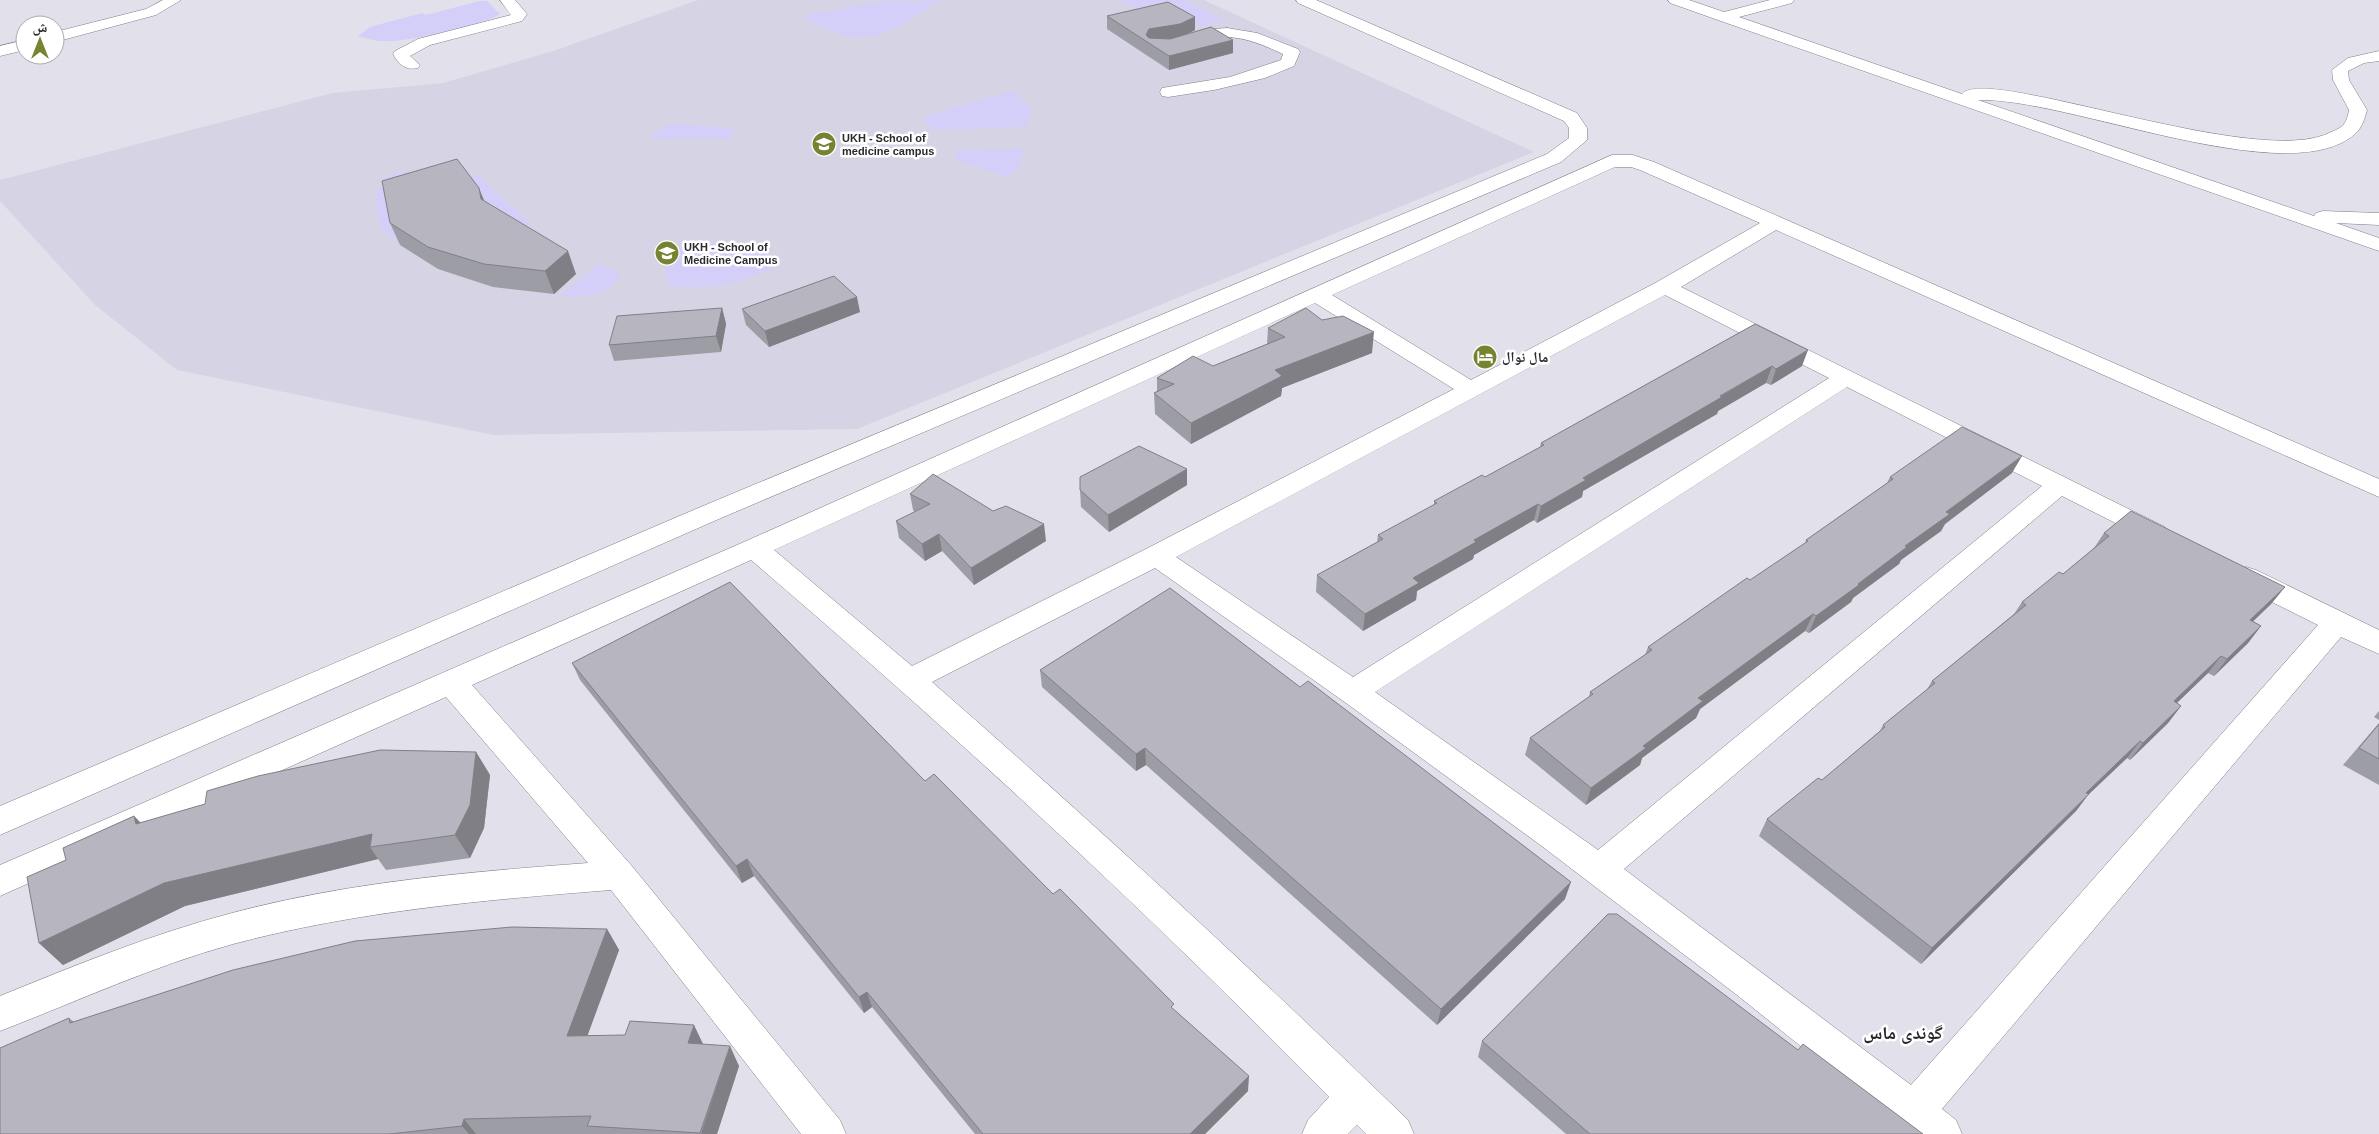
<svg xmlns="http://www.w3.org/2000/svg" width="2379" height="1134" viewBox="0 0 2379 1134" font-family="Helvetica,'Noto Naskh Arabic',sans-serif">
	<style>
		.built { fill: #d6d4e4 }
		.green { fill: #d3cff9 }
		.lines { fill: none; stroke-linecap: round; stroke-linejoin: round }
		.minor-casing { stroke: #7d7d86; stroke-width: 1 }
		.tertiary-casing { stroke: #7d7d86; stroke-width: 1 }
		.minor { fill: #fff; fill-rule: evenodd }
		.tertiary { fill: #fff; fill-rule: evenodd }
		.wall { fill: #9d9da5 }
		.shaded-wall { fill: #807f86 }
		.building { fill: #b7b6c0; stroke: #807f86 }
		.labels { text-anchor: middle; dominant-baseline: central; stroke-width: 5; stroke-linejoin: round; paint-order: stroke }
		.far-poi-label { font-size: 11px; font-weight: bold; fill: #2a292d; stroke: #fff; text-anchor: start }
		.poi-label { font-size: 14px; font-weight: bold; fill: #2a292d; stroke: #fff; text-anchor: start }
		.near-neighbourhood-label { font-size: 18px; font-weight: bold; fill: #2a292d; stroke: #fff }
	</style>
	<rect width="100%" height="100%" fill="#e2e1eb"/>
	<polygon class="built" points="698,0 1204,0 1534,152 857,429 493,435 177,370 95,305 0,201 0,180 332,93 443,83 553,51"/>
	<g class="green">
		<path d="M940,0c-29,19 -62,47 -100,34 -12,-4 -24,-10 -36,-16l2,-3 79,-14 24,1z"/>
		<polygon points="1121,0 1184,0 1226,20 1201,26 1169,10 1149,15"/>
		<path d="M480,1h7l13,13c-13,10 -89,27 -108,27 -12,1 -22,-1 -34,-5l12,-9 52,-14 4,2z"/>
		<polygon points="1015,90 1031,110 1027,127 933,130 922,117"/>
		<polygon points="669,123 735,129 729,139 651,139 655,133"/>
		<polygon points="1024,149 1019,167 1006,177 954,159 956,150"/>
		<path d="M447,171l32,5 53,49c-41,15 -87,10 -130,21l-21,-18 -6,-31 11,-20 8,-4z"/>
		<path d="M699,241l68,9 6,18c-34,16 -68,23 -105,18l-3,-18 15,-20z"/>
		<path d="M599,264l19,8 1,7c-18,19 -35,18 -59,17z"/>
	</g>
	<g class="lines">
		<defs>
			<g id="minor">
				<polygon points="163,0 181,0 156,15 55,42 55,32 146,9"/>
				<path d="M500,0h15l12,14 -5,7 -92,24 -20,11 10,9 -2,3c-12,3 -20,-4 -25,-14l2,-3 23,-12 93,-24z"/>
				<path d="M1668,0h21l35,12 46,-12h24l-2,3 -53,14 223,77c24,-30 298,77 369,38 5,-2 10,-4 13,-8 3,-4 4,-9 5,-14l-16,-30 -1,-10 16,-12 31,-7v10l-15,2 -16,8 1,9 18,30c-2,8 -5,18 -12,24 -67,59 -289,-37 -377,-34l336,116 2,-3 7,-2 56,2v12l-43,-2 43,15v13l-661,-231 -48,-17z"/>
				<path d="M1227,28l30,5 41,16 2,3 -6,14 -29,12 -51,12 -46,7 -6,-1 -2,-4 2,-4 68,-11 51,-17 2,-6c-22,-10 -44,-20 -69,-16 -12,2 -23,11 -35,8l-2,-3c9,-12 36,-14 50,-15z"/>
				<polygon points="25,40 25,50 0,56 0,46"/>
				<path d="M1612,155h21l21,7 725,317v18l-603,-267 -95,57 484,240 4,6 -4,6 -9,3 -9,-3 -85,-43 -438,373 287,216 407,-460 -82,-41 -4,-7 4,-7 10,-3 10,3 123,60v24l-38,-17 -399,472 14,11 6,14h-52l-173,-139 -194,-148 -197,-144 -191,-135 -223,114c163,142 321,288 476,438l6,14h-48l-9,-9 -9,9h-46l6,-14 21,-23c-184,-188 -378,-366 -578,-537l-279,125 159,180 209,255 6,14h-45l-190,-244c-127,10 -254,21 -378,54 -80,22 -155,57 -233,87v-35c76,-31 152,-62 232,-83 116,-31 236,-41 356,-50l-142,-166 -446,199v-31l744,-323zM1615,167h16l9,3 120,53 -103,59 -186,98 -139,-85zM1665,295l164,83 -476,299 -177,-120zM1315,303l139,86 -308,160 -234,117 -138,-116zM1847,387l195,99 -444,364 -223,-158z"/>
			</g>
			<polygon id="tertiary" points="1296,0 1316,0 1577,113 1587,128 1587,140 1561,162 721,518 0,835 0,806 703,506 1547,154 1569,138 1569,128 1564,121 1298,3"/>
		</defs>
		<use href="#minor" class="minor-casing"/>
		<use href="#tertiary" class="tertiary-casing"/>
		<use href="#minor" class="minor"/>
		<use href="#tertiary" class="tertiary"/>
	</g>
	<g class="wall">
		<polygon points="1107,16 1195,17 1195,30 1188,34 1233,53 1169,70 1107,29"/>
		<polygon points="485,201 576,274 554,294 493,287 438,269 400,245 390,223"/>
		<polygon points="722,308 726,324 721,352 614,361 609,345"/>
		<polygon points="742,309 860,312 769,347 746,325"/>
		<polygon points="1322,320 1372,353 1282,388 1281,396 1191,444 1155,414 1154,393 1157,391 1157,378 1213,366 1267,344 1268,328"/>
		<polygon points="1755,324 1802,366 1771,385 1766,383 1718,411 1717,414 1583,491 1582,497 1537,523 1534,520 1474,555 1473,559 1417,591 1416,600 1363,631 1316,592 1317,575 1377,542 1378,535 1434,505 1434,501 1485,477 1540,447 1541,443"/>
		<polygon points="2012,473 1945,524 1941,531 1901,560 1899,564 1853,598 1851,602 1809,633 1805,631 1700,709 1696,718 1642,758 1640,765 1586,805 1525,755 1530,738 1589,697 1590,692 1645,655 1648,647 1750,580 1805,543 1806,540 1887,483 1890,477"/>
		<polygon points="1187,485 1109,532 1081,507 1080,490"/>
		<polygon points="910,494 993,511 1046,541 974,585 942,551 925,561 899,538 896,521 915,512 913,510"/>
		<polygon points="2104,533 2285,587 2271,604 2253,621 2261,626 2248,643 2214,676 2208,673 2177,703 2181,706 2168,723 2130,760 2127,758 2088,795 2076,811 1921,964 1759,836 1767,819 1822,780 1880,731 1883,725 1926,691 1932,681 2014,614 2022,602 2063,574 2094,548"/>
		<polygon points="572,663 925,781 1053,894 1174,1010 1248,1091 1205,1134 975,1134 872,1007 864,1013 754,876 742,883 580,680"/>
		<polygon points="1040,670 1565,899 1437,1025 1146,765 1136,771 1042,687"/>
		<polygon points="2379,711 2379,720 2374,717"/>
		<polygon points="2379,723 2379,785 2343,765"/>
		<polygon points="476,752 490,775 484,828 470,858 386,870 378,859 185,906 63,965 39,943 66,860 134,816 141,823"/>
		<polygon points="607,929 619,950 587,1035 704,1045 739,1066 717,1134 0,1134 69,1018 74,1022"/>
		<polygon points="1482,1041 1798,1050 1923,1134 1566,1134 1478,1057"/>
	</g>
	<g class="shaded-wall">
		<polygon points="1195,17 1195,30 1180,37 1150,42 1146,35 1149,29"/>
		<polygon points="1233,40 1233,53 1169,70 1169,56"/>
		<polygon points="479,188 488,210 481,199"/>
		<polygon points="568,251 576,274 554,294 545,271"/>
		<polygon points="857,297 860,312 769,347 765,331"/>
		<polygon points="722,308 726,324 721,352 716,336"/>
		<polygon points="1374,332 1372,353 1282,388 1281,396 1191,444 1191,423 1275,370"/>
		<polygon points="1808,350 1802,366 1771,385 1776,369"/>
		<polygon points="1772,366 1766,383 1718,411 1717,414 1583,491 1582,497 1537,523 1541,506 1583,478"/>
		<polygon points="2022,456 2012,473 1945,524 1941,531 1901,560 1899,564 1853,598 1851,602 1809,633 1816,616 1905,546 1946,512"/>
		<polygon points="1187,469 1187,485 1109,532 1108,515"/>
		<polygon points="1538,504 1534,520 1474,555 1473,559 1417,591 1416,600 1363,631 1365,614 1413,578 1474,540"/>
		<polygon points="1044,524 1046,541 974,585 971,568"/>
		<polygon points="939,534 942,551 925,561 922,544"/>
		<polygon points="2285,587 2271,604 2237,637 2250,620"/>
		<polygon points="1813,614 1805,631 1700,709 1696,718 1642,758 1640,765 1586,805 1591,788 1698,698"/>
		<polygon points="2261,626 2248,643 2214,676 2227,659"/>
		<polygon points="2221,656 2208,673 2161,718 2174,701"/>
		<polygon points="2181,706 2168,723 2130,760 2143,743"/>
		<polygon points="2140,741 2127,758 2088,795 2076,811 1921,964 1932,948 2086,793"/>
		<polygon points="1145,748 1146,765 1136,771 1136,754"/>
		<polygon points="476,752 490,775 484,828 470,858 455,835"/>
		<polygon points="134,816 155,838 136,824"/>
		<polygon points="372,834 370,847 378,859 185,906 63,965 39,943 164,883"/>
		<polygon points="747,859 754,876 742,883 736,866"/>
		<polygon points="1571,882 1565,899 1437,1025 1441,1009"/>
		<polygon points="607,929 619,950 580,1056 567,1036"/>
		<polygon points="867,992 872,1007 864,1013 859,997"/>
		<polygon points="694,1025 704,1046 688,1043"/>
		<polygon points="730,1046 739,1066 717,1134 701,1134"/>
		<polygon points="1249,1076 1248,1091 1205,1134 1190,1134"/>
		<polygon points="464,1119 476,1134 469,1134 462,1126"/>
	</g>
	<g class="building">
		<polygon points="1168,2 1195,17 1180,24 1149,29 1146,35 1149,38 1170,39 1211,27 1233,40 1169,56 1107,16"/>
		<polygon points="457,159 479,188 481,199 568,251 545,271 484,264 428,247 390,223 382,181"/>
		<polygon points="834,276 857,297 765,331 742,309"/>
		<polygon points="722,308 716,336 609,345 617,316"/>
		<polygon points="1306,308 1322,320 1343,316 1374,332 1275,370 1282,376 1191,423 1154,393 1174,384 1157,378 1193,356 1213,366 1285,337 1268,328"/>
		<polygon points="1755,324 1808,350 1776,369 1772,366 1720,396 1722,397 1583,478 1586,480 1541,506 1538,504 1474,540 1476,542 1413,578 1419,583 1365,614 1317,575 1383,539 1378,535 1437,503 1434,501 1482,475 1485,477 1544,445 1541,443"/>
		<polygon points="1962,427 2022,456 1946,512 1950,514 1905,546 1907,547 1858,584 1859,585 1816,616 1813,614 1698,698 1703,701 1643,746 1646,748 1591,788 1530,738 1593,694 1590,692 1652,650 1648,647 1747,578 1750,580 1808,541 1806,540 1893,479 1890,477"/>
		<polygon points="1139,446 1187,469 1108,515 1080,490 1080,477"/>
		<polygon points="933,474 993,511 1006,506 1044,524 971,568 939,534 922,544 896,521 930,504 910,494"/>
		<polygon points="2131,511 2285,587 2250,620 2261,626 2227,659 2221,656 2174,701 2181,706 2143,743 2140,741 2086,793 2089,794 1932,948 1767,819 1818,778 1822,780 1885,727 1883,725 1935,683 1932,681 2026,605 2022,602 2059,572 2063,574 2109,536 2104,533"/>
		<polygon points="730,582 925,781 934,774 1053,894 1060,889 1174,1004 1171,1007 1249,1076 1190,1134 983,1134 867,992 859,997 747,859 736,866 572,663"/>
		<polygon points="1170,588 1300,687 1308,681 1571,882 1441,1009 1145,748 1136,754 1040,670"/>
		<polygon points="2379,724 2379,759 2359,748"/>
		<polygon points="380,750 476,752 470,805 455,835 370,847 372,834 164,883 39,943 27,877 66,860 63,848 134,816 136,824 205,804 207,791 258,776"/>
		<polygon points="1608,914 1617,914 1798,1050 1803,1044 1923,1134 1590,1134 1482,1041"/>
		<polygon points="512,927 607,929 567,1036 625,1035 630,1021 694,1025 688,1043 730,1046 700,1133 587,1126 591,1116 464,1119 462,1126 389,1134 0,1134 0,1048 69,1018 70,1023 233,970 355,941"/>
	</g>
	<defs>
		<symbol id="university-disc" viewBox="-11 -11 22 22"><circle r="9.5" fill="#768431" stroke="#fff"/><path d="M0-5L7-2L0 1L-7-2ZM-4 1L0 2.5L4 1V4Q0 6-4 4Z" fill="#fff"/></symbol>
		<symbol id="hotel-disc" viewBox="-11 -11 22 22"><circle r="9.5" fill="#768431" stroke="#fff"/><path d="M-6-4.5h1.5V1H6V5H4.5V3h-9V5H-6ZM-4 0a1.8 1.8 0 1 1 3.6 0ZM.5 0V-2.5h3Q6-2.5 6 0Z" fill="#fff"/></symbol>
	</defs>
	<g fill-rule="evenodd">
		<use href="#university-disc" x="810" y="130" width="28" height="28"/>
		<use href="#university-disc" x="653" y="239" width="28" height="28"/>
		<use href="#hotel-disc" x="1471" y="343" width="28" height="28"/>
	</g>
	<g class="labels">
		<g class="far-poi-label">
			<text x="842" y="138">UKH - School of<tspan x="842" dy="13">medicine campus</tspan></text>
			<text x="684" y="247">UKH - School of<tspan x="684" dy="13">Medicine Campus</tspan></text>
		</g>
		<g class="poi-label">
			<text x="1502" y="357">مال نوال</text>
		</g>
		<g class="near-neighbourhood-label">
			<text x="1903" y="1033">گوندی ماس</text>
		</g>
	</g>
	<g transform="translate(40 40)"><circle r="24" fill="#ffffff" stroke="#aaa9ab"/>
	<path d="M0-4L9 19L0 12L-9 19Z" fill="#768431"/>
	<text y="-8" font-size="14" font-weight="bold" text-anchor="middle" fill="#2a292d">ش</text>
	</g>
</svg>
